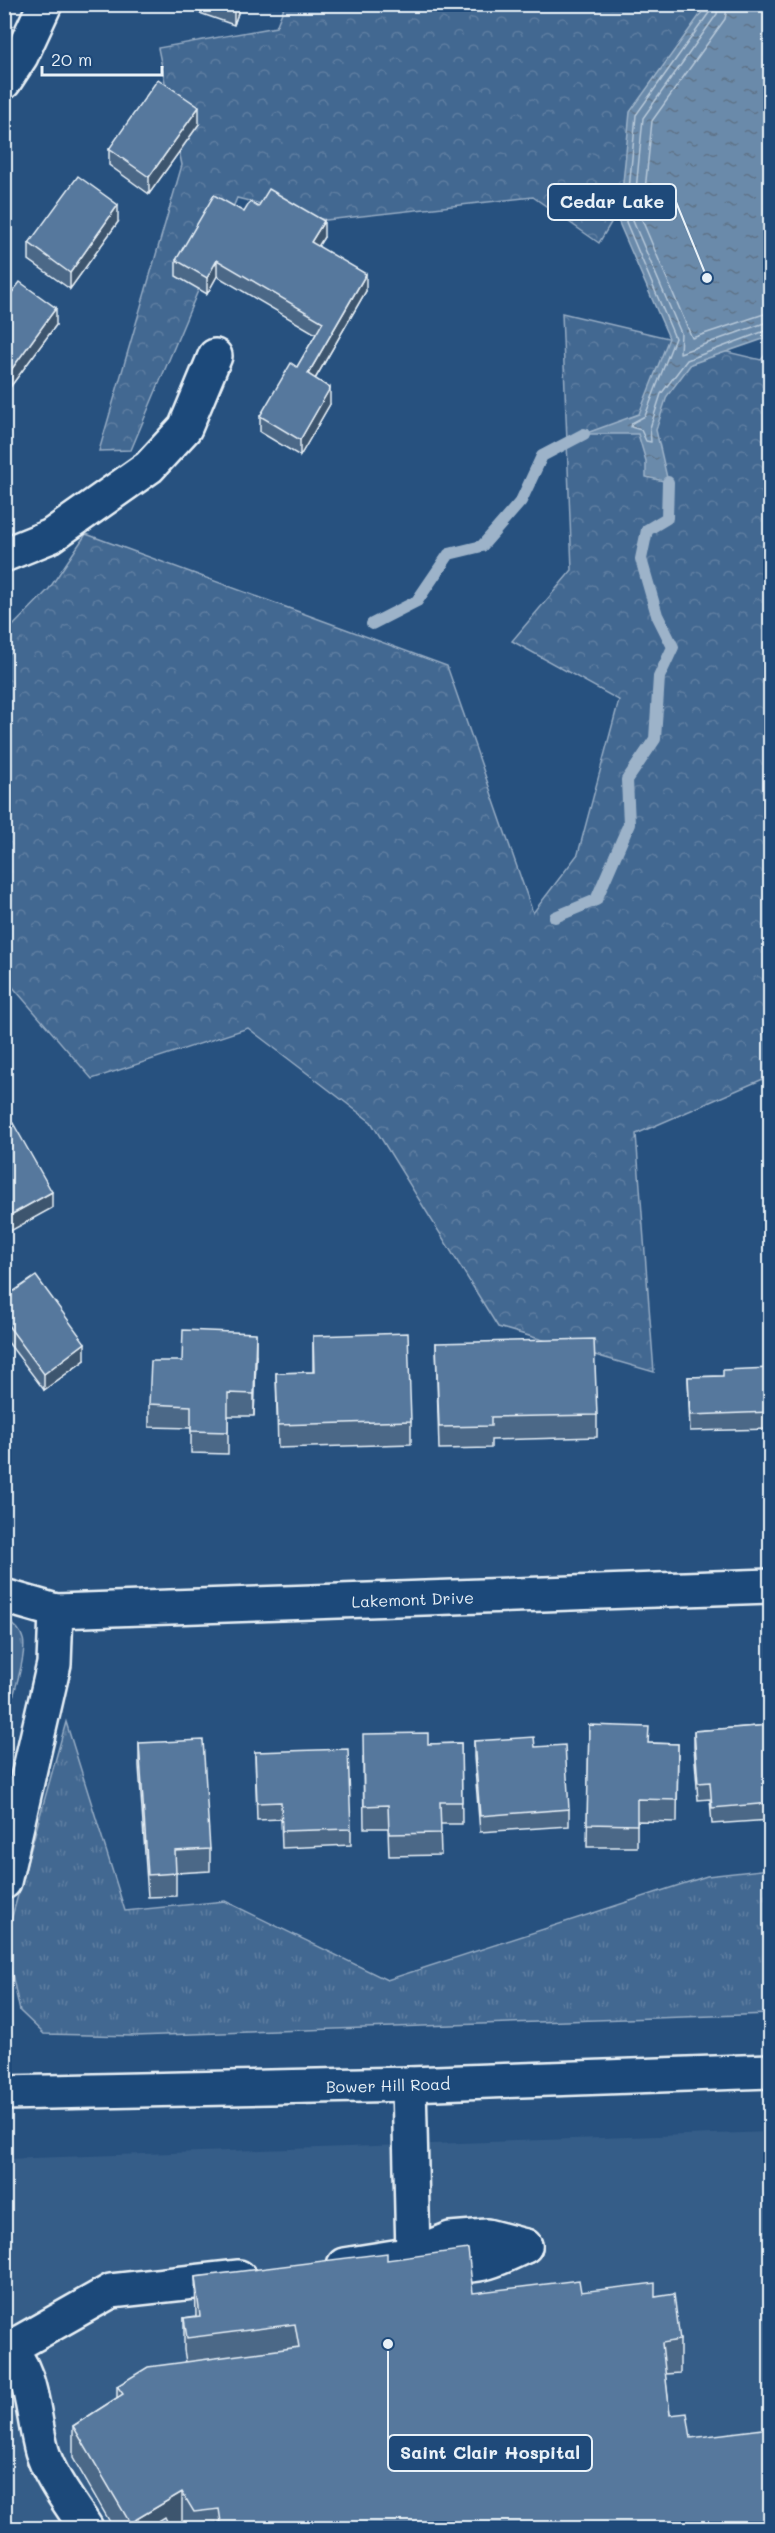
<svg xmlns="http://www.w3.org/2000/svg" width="775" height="2533" viewBox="0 0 775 2533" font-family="Mali,sans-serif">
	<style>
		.built { fill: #355d88 }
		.grass { fill: url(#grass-tufts); stroke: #96acc4; stroke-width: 1.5 }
		.forest { fill: url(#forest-crowns); stroke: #96acc4; stroke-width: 1.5 }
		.water { fill: url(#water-ripples); stroke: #9db3c9; stroke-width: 1.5 }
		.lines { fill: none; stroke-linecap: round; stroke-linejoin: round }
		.shore { stroke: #b6c8d9; stroke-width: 1.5 }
		.stream { stroke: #9db3c9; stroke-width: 12 }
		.minor-casing { stroke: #e8f1f8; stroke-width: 38 }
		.major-casing { stroke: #e8f1f8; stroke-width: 38 }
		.minor { stroke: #1f4a7a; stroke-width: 33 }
		.major { stroke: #1f4a7a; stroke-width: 33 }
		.wall { fill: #4b6787; stroke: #e8f1f8; stroke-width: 1.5 }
		.shaded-wall { fill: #3d546e; stroke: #e8f1f8; stroke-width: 1.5 }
		.building { fill: #57789d; stroke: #e8f1f8; stroke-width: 1.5 }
		.labels { text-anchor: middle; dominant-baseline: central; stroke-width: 5; stroke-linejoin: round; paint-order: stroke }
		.street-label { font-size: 16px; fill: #e8f1f8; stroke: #1f4a7a }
		.leader { fill: none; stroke: #e8f1f8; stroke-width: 2 }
		.callout-dot { fill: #e8f1f8; stroke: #1f4a7a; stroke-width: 2 }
		.callout { fill: #1f4a7a; stroke: #e8f1f8; stroke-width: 2 }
		.callout-label { font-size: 18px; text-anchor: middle; font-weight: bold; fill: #e8f1f8 }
	</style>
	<defs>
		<pattern id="grass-tufts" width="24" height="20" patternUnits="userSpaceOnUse" patternTransform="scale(1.5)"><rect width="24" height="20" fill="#436891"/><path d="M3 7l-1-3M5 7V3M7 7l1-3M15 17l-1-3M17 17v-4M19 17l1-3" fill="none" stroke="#5e7ea1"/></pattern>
		<pattern id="forest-crowns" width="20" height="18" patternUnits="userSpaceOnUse" patternTransform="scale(1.5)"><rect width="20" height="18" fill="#436891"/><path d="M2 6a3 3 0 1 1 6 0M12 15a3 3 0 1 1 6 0" fill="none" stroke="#5e7ea1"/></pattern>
		<pattern id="water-ripples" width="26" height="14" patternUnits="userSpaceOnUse" patternTransform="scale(1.5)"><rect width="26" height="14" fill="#6b8aaa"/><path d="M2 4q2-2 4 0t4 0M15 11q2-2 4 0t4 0" fill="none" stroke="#5e7388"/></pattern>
	</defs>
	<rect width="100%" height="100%" fill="#27517f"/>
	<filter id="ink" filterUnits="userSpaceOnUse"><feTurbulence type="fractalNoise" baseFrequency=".0167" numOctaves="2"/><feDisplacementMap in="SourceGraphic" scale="12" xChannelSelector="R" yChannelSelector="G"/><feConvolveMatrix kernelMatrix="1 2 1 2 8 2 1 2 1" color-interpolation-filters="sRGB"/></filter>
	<g filter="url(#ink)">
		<polygon class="built" points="770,2132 770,2528 5,2528 4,2159"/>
		<g class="grass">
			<path d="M5,1619c7,4 16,11 18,20 5,16 -14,68 -18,87z"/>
			<polygon points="66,1722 125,1911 225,1901 387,1980 707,1876 770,1869 770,2014 135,2036 44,2034 20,2011 5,1942"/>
		</g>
		<g class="forest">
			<polygon points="285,5 740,5 599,243 533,197 326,220 237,198 131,450 99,451 182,165 158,48 276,27"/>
			<polygon points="562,313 761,360 770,349 770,1076 636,1134 654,1372 498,1327 371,1122 248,1028 92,1079 5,978 4,635 49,589 86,534 447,666 533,913 578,854 619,700 512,641 572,570"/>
		</g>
		<polygon class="water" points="707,5 770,5 770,332 766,338 691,364 667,396 656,430 668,482 646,477 646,461 638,434 584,434 639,414 669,338 619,223 630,112"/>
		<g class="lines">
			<g class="shore">
				<polyline points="712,4 711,10 636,115 626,222 675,338 645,416 632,423 631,427 641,430 646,441 651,442 650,428 661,394 687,360 770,329"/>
				<polyline points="719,4 717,14 643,118 633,221 681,333 680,353 770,321"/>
				<polyline points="728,4 725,19 652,121 642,220 692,338 770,312"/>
			</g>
			<g class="stream">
				<polyline points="372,624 417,601 449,554 482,546 521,501 542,456 584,434"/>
				<polyline points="555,917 596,900 629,824 627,780 655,739 659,677 673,647 657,615 641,559 647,530 667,518 668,482"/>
			</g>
			<defs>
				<g id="minor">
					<polyline points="4,82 21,56 45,4"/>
					<polyline points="4,555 51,536 149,467 185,428 215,356"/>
					<path id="s1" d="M4,1596l52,15 714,-25"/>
					<polyline points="4,1882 54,1664 56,1611"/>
					<polyline points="409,2084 413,2254"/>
					<path d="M426,2258c42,15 61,6 99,-12"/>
					<polyline points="344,2265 413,2254 450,2239 487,2236 525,2246"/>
					<path d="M4,2342c31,31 27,70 38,109 8,27 29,53 44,77"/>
					<polyline points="10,2348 111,2291 239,2277"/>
				</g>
				<g id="major">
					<path id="s2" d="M4,2093l405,-9 361,-13"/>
				</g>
			</defs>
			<use href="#minor" class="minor-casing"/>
			<use href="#major" class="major-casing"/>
			<use href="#minor" class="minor"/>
			<use href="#major" class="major"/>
		</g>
		<g class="wall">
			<polygon points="188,4 241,4 234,25 188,9"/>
			<polygon points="199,124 149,194 109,165 109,149"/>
			<polygon points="258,207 324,237 318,246 366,291 315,379 330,404 300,456 260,432 260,416 297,367 316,334 217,276 207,294 176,276 176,260"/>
			<polygon points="118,222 70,289 29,260 29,243"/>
			<polygon points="4,303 56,325 11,386 4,381"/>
			<polygon points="4,1298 85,1360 44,1390 4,1337"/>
			<polygon points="313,1336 411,1421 411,1444 278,1448 276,1373 313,1372"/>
			<polygon points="436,1343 597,1415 597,1437 491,1440 491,1448 439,1449"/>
			<polygon points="256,1355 254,1416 228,1416 228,1454 191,1453 191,1428 149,1427 149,1404 182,1361"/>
			<polygon points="771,1368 771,1429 690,1431 688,1377 723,1376"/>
			<polygon points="589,1725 649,1743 678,1744 677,1822 637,1821 637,1847 587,1847"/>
			<polygon points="771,1725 771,1820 712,1824 710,1799 698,1800 694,1747 694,1731"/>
			<polygon points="474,1741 535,1747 569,1809 569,1826 480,1832 474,1757"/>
			<polygon points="139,1743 210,1849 210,1871 176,1873 176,1896 148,1897 139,1766"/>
			<polygon points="461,1743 462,1824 440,1824 441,1855 389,1856 388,1828 364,1828 363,1757 428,1744"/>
			<polygon points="255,1752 351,1829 351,1845 282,1848 281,1819 257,1820"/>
			<polygon points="387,2260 473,2293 581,2292 655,2297 680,2340 680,2373 665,2374 670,2415 771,2529 183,2527 182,2524 174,2529 114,2529 73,2458 73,2426 117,2398 117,2386 186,2362 184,2350 184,2318 196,2316 195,2277"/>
		</g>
		<g class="shaded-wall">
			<polygon points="235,4 241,4 234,25 234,8"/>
			<polygon points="199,107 199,124 149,194 149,177"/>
			<polygon points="118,205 118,222 70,289 70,273"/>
			<polygon points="324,221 324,237 311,258 311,242"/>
			<polygon points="217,260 217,276 207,294 207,278"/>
			<polygon points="366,274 366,291 308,391 308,374"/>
			<polygon points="56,308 56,325 11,386 11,370"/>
			<polygon points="330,388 330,404 300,456 300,440"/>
			<polygon points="52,1192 52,1208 5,1234 5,1218"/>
			<polygon points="256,1333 256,1355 254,1416 254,1394"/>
			<polygon points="85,1343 85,1360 44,1390 44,1374"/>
			<polygon points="182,2492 182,2524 174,2529 130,2529 130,2523"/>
		</g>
		<g class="building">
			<polygon points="223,4 235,4 234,8"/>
			<polygon points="158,79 199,107 149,177 109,149"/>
			<polygon points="78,176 118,205 70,273 29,243"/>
			<polygon points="269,189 324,221 311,242 366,274 308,374 330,388 300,440 260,416 291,363 297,367 323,322 217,260 207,278 176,260 214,195 244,212 250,202 258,207"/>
			<polygon points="20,282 56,308 11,370 4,365 4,303"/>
			<polygon points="13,1123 52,1192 5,1218 4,1128"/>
			<polygon points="36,1276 85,1343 44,1374 4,1320 4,1298"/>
			<polygon points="183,1330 256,1333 254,1394 228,1393 228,1432 191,1431 191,1406 149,1404 151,1361 182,1361"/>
			<polygon points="408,1333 411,1421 278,1425 276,1373 314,1372 313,1336"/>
			<polygon points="594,1339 597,1415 491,1417 491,1426 439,1427 436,1343"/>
			<polygon points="771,1368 771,1412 690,1415 688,1377 723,1376 723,1370"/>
			<polygon points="589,1725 649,1727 648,1743 678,1744 677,1800 637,1799 637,1825 587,1824"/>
			<polygon points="771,1725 771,1803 712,1808 710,1782 698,1783 694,1731"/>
			<polygon points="428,1733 428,1744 461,1743 462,1802 440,1802 441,1833 389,1834 388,1805 364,1806 363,1734"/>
			<polygon points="534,1737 535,1747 565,1745 569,1809 480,1816 474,1741"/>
			<polygon points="203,1740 210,1849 175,1851 176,1873 148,1875 139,1743"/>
			<polygon points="348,1749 351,1829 282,1831 281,1802 257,1803 255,1752"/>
			<polygon points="468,2249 473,2293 579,2280 581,2292 655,2283 655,2297 674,2294 680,2340 662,2343 670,2415 687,2413 691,2438 771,2428 771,2529 180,2529 183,2527 221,2522 219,2509 194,2512 182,2492 130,2523 73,2426 123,2394 117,2386 148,2367 299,2347 295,2324 187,2338 184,2318 200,2316 195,2277 387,2253 387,2260"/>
			<polygon points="165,2517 171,2529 145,2529"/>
		</g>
	</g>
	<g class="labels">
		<g class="street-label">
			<text stroke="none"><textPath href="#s1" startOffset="411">Lakemont Drive</textPath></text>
			<text stroke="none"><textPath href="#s2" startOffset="384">Bower Hill Road</textPath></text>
		</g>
	</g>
	<path class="leader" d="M707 278L676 202M388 2344L388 2453"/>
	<g class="callout-dot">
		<circle cx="707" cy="278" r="6"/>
		<circle cx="388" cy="2344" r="6"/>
	</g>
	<g class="callout">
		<rect x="548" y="184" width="128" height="36" rx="6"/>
		<rect x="388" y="2435" width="204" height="36" rx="6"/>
	</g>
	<g class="callout-label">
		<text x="612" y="208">Cedar Lake</text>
		<text x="490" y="2459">Saint Clair Hospital</text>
	</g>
	<rect width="775" height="2533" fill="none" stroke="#1f4a7a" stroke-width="24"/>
	<rect x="12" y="12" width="751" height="2509" fill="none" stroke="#e8f1f8" stroke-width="2" filter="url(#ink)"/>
	<path d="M42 66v9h120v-9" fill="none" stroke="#e8f1f8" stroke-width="3"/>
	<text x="51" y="66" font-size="18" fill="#e8f1f8" stroke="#1f4a7a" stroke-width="4.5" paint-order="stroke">20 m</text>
</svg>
